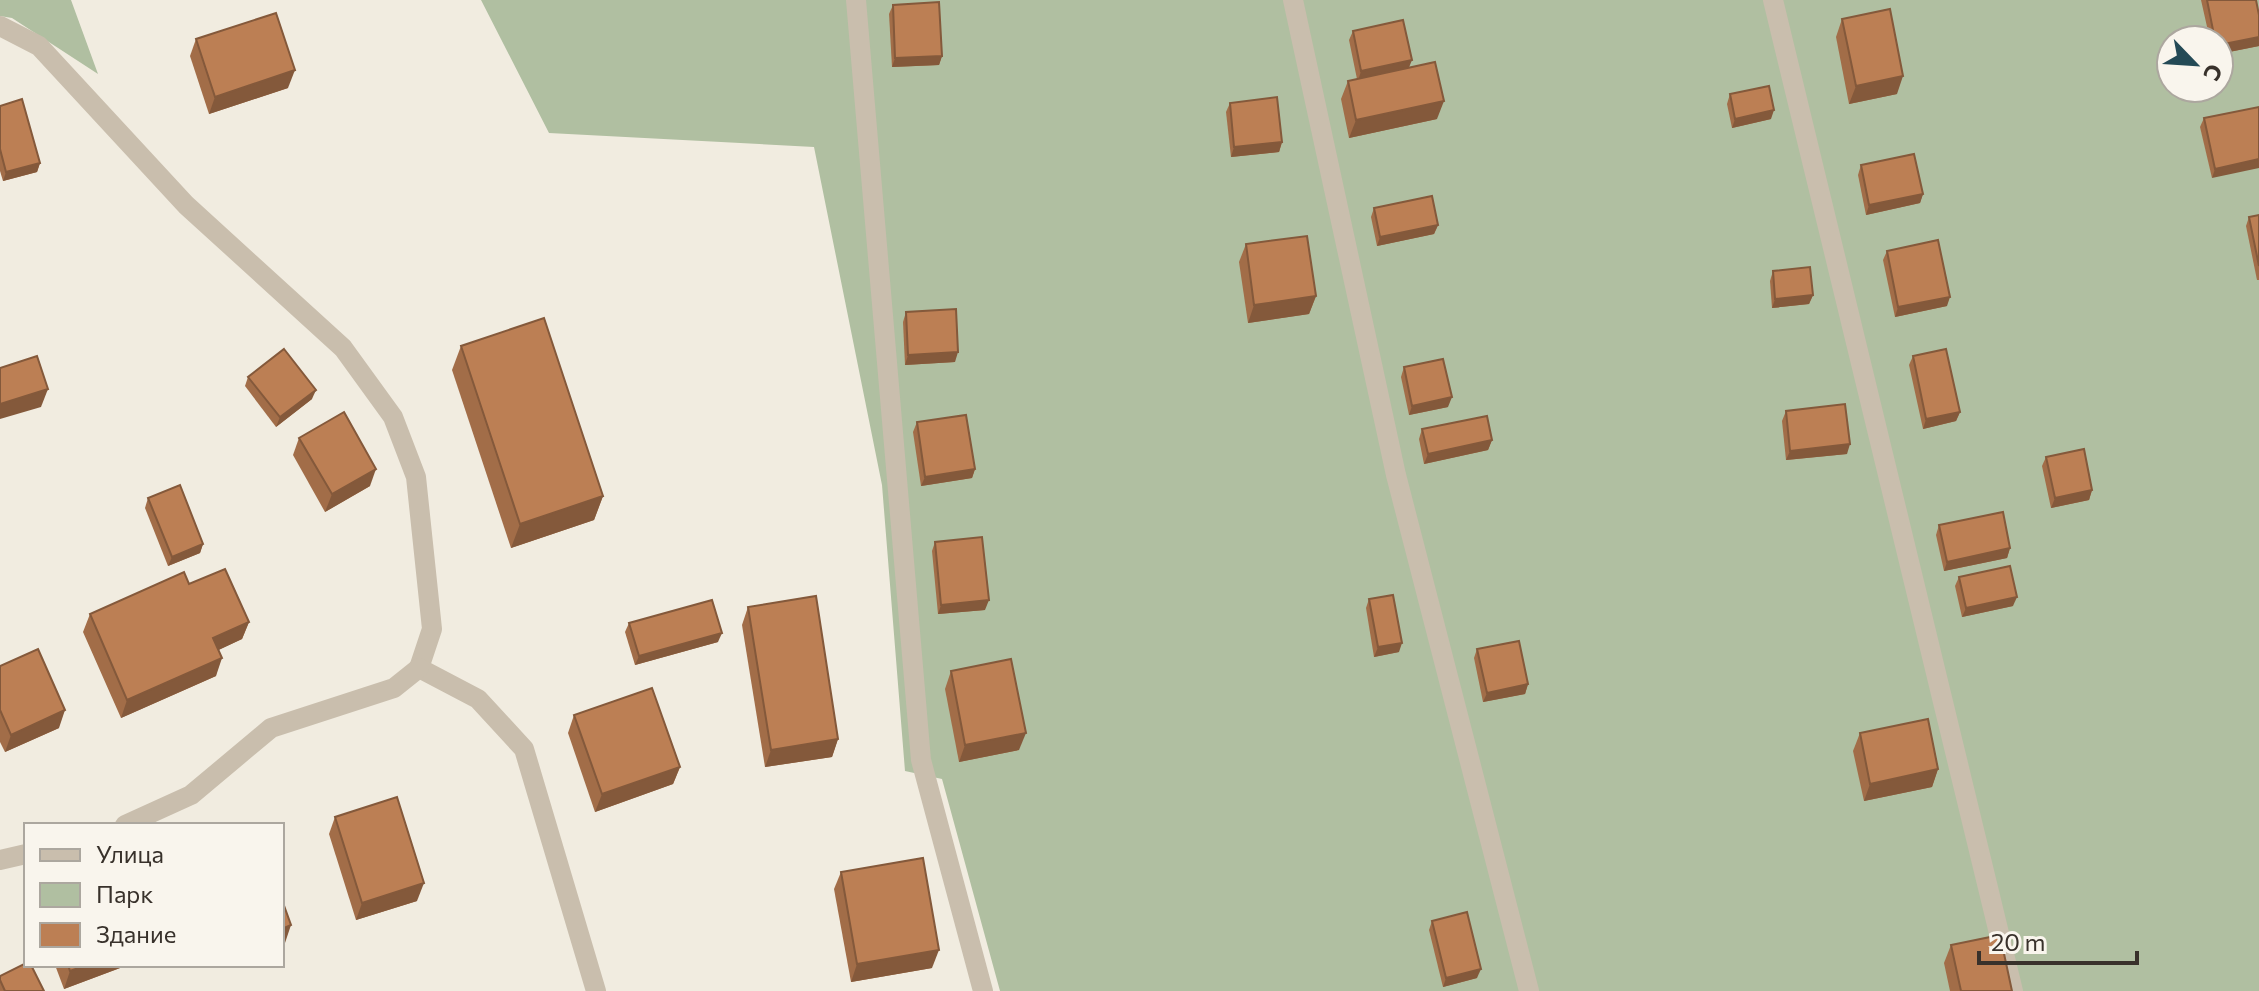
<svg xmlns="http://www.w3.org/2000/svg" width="2259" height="991" viewBox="0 0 2259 991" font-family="Commissioner,sans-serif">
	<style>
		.green { fill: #b0bfa1; fill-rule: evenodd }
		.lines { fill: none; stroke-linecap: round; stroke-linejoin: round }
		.minor { stroke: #c9bead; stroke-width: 20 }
		.wall { fill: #a26d48 }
		.shaded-wall { fill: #84593b }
		.building { fill: #bc7f54; stroke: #84593b; stroke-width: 2 }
	</style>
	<rect width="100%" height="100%" fill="#f1ece0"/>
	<g class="green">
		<polygon points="0,0 71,0 98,74 12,18 0,16"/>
		<path d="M481,0h1778v991h-1259l-58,-212 -37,-8 -23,-286 -68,-338 -265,-14zM2171,40h48v48h-48z"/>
	</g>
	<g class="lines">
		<g class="minor">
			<polyline points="856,0 921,760 983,991"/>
			<polyline points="1293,0 1396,475 1529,991"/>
			<polyline points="1773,0 2013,991"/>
			<polyline points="0,26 39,46 186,205 343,348 393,417 416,477 432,629 419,668"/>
			<polyline points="419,668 478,699 524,749 596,991"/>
			<polyline points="125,825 191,795 271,728 394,688 419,668"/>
			<polyline points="0,860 26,854"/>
		</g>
	</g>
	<g class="wall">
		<polygon points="2201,0 2256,0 2259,15 2259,46 2219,54 2219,40 2210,40"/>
		<polygon points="893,5 942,56 939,65 892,67 889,14"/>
		<polygon points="1842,19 1897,94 1849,104 1836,37"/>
		<polygon points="1353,31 1409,68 1437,119 1349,138 1341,99 1348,81 1357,79 1349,40"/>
		<polygon points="196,39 288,88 209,114 190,56"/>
		<polygon points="1730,94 1771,119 1732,128 1727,104"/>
		<polygon points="1230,103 1282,142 1279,152 1231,157 1226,112"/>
		<polygon points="0,106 40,163 37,172 3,181 0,171"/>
		<polygon points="2259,107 2212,178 2200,127 2204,118"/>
		<polygon points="1861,165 1923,194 1920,203 1866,215 1858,175"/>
		<polygon points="1374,208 1438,225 1434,234 1377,246 1371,217"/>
		<polygon points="2259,215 2259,280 2257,280 2246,226 2249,217"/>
		<polygon points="1246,244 1316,296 1309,314 1248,323 1239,262"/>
		<polygon points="1887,251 1947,306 1895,317 1883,260"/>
		<polygon points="1773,271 1813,295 1809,304 1772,308 1770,281"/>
		<polygon points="906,312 955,362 905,365 903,322"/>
		<polygon points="461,346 603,496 594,520 511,548 452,370"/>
		<polygon points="1913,356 1960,412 1956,421 1923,429 1909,365"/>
		<polygon points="1404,367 1448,407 1409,415 1401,377"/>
		<polygon points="248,377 312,399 276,427 245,386"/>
		<polygon points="1786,411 1847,454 1786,460 1782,421"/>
		<polygon points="917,422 975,469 972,478 921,486 913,432"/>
		<polygon points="1422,429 1492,440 1488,450 1424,464 1419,439"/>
		<polygon points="299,438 370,486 325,512 293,455"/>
		<polygon points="2046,457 2092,490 2089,500 2051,508 2042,466"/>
		<polygon points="148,498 203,544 200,553 168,566 145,508"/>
		<polygon points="1939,525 2010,548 2007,558 1944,571 1936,535"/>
		<polygon points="935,542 985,610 938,614 932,551"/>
		<polygon points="1959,577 2013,606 1962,617 1955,586"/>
		<polygon points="189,584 249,622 242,639 218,650 216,676 121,718 83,632 90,614"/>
		<polygon points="1369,599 1399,652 1374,657 1366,608"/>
		<polygon points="748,607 838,739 832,757 765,767 742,625"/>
		<polygon points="629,623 718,642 635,665 625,632"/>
		<polygon points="1477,649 1528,684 1525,694 1483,702 1474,658"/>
		<polygon points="0,666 59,728 5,752 0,742"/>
		<polygon points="951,671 1019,750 959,762 945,689"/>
		<polygon points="574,715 680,767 673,784 595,812 568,733"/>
		<polygon points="1860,733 1938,769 1932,787 1864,801 1853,751"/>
		<polygon points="335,817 417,901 356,920 329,834"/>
		<polygon points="841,872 932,968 851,982 834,889"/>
		<polygon points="1432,921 1477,978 1443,987 1429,930"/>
		<polygon points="1951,945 2012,991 1950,991 1944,963"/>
		<polygon points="55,965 128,965 64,989"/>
		<polygon points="0,976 44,991 0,991"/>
	</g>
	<g class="shaded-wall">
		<polygon points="2259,37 2259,46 2219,54 2219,45"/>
		<polygon points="942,56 939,65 892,67 895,58"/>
		<polygon points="1412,60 1408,70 1358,81 1361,71"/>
		<polygon points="295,70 288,88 209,114 215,97"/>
		<polygon points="1903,76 1897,94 1849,104 1856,86"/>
		<polygon points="1444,101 1437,119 1349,138 1356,120"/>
		<polygon points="1774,110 1771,119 1732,128 1735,119"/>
		<polygon points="1282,142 1279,152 1231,157 1234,147"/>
		<polygon points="2259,159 2259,168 2212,178 2215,169"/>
		<polygon points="40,163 37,172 3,181 6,172"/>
		<polygon points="1923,194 1920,203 1866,215 1869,205"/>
		<polygon points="1438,225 1434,234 1377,246 1380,237"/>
		<polygon points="1813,295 1809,304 1772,308 1775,299"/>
		<polygon points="1316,296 1309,314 1248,323 1254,305"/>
		<polygon points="1950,297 1947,306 1895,317 1898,307"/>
		<polygon points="958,352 955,362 905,365 908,355"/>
		<polygon points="48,389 41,407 0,419 0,404"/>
		<polygon points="316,390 312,399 276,427 280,417"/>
		<polygon points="1452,397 1448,407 1409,415 1412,406"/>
		<polygon points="1960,412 1956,421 1923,429 1926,419"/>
		<polygon points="1492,440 1488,450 1424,464 1428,454"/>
		<polygon points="1850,444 1847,454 1786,460 1790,451"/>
		<polygon points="376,469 370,486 325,512 332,494"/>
		<polygon points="975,469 972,478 921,486 925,477"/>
		<polygon points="2092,490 2089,500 2051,508 2055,498"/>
		<polygon points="603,496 594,520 511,548 520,524"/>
		<polygon points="203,544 200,553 168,566 172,557"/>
		<polygon points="2010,548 2007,558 1944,571 1947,562"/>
		<polygon points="2017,597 2013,606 1962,617 1966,608"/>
		<polygon points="989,600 985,610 938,614 941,605"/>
		<polygon points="249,622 242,639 206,656 213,638"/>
		<polygon points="722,633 718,642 635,665 639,656"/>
		<polygon points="1402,643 1399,652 1374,657 1378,647"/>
		<polygon points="222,658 216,676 121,718 127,700"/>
		<polygon points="1528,684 1525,694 1483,702 1487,693"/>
		<polygon points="65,710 59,728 5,752 11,735"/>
		<polygon points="1026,733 1019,750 959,762 965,745"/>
		<polygon points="838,739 832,757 765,767 771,750"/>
		<polygon points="680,767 673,784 595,812 602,794"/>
		<polygon points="1938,769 1932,787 1864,801 1870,784"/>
		<polygon points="424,883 417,901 356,920 362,903"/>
		<polygon points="291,925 285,943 282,944 282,929"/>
		<polygon points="939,950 932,968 851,982 857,964"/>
		<polygon points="87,965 128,965 64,989 70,971"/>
		<polygon points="1481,969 1477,978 1443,987 1446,978"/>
	</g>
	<g class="building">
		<polygon points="2207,0 2256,0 2259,15 2259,37 2219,45 2219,40 2215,40"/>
		<polygon points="939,2 942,56 895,58 893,5"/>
		<polygon points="1890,9 1903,76 1856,86 1842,19"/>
		<polygon points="276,13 295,70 215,97 196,39"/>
		<polygon points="1403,20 1412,60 1361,71 1353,31"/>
		<polygon points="1435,62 1444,101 1356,120 1348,81"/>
		<polygon points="1769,86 1774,110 1735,119 1730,94"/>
		<polygon points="1277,97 1282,142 1234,147 1230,103"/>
		<polygon points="22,99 40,163 6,172 0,149 0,106"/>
		<polygon points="2259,107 2259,159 2215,169 2204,118"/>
		<polygon points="1914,154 1923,194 1869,205 1861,165"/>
		<polygon points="1432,196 1438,225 1380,237 1374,208"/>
		<polygon points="2259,215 2259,266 2249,217"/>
		<polygon points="1307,236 1316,296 1254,305 1246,244"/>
		<polygon points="1938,240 1950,297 1898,307 1887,251"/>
		<polygon points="1810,267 1813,295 1775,299 1773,271"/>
		<polygon points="956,309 958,352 908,355 906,312"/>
		<polygon points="544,318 603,496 520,524 461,346"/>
		<polygon points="284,349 316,390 280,417 248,377"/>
		<polygon points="1946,349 1960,412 1926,419 1913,356"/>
		<polygon points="37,356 48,389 0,404 0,368"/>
		<polygon points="1443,359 1452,397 1412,406 1404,367"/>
		<polygon points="1845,404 1850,444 1790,451 1786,411"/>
		<polygon points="344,412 376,469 332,494 299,438"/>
		<polygon points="966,415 975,469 925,477 917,422"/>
		<polygon points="1487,416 1492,440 1428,454 1422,429"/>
		<polygon points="2084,449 2092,490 2055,498 2046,457"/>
		<polygon points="180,485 203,544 172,557 148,498"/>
		<polygon points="2003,512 2010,548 1947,562 1939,525"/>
		<polygon points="982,537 989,600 941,605 935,542"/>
		<polygon points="2010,566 2017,597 1966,608 1959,577"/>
		<polygon points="225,569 249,622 213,638 222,658 127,700 90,614 184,572 189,584"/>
		<polygon points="1393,595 1402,643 1378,647 1369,599"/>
		<polygon points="816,596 838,739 771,750 748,607"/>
		<polygon points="712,600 722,633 639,656 629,623"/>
		<polygon points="1519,641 1528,684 1487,693 1477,649"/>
		<polygon points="38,649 65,710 11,735 0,710 0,666"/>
		<polygon points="1011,659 1026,733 965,745 951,671"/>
		<polygon points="652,688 680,767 602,794 574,715"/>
		<polygon points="1928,719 1938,769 1870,784 1860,733"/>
		<polygon points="397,797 424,883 362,903 335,817"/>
		<polygon points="923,858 939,950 857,964 841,872"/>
		<polygon points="282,900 291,925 282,929"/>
		<polygon points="1467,912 1481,969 1446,978 1432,921"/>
		<polygon points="2000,935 2012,991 1961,991 1951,945"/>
		<polygon points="26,963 26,965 31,965 44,991 5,991 0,980 0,976"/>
		<polygon points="68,965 87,965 70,971"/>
	</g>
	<rect x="24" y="823" width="260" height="144" fill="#f9f5ed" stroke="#aca79f" stroke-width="2"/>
	<rect x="40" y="849" width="40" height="12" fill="#c9bead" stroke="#aca79f" stroke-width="2"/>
	<text x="96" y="863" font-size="24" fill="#38312b">Улица</text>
	<rect x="40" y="883" width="40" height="24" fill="#b0bfa1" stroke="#aca79f" stroke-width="2"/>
	<text x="96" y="903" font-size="24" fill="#38312b">Парк</text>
	<rect x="40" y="923" width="40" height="24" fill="#bc7f54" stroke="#aca79f" stroke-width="2"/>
	<text x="96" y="943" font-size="24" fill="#38312b">Здание</text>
	<g transform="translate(2195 64) rotate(115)"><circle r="38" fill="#f9f5ed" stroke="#aca79f" stroke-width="2"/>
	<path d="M0-6L14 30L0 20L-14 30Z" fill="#244a56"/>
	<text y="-12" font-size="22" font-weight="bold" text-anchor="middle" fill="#38312b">С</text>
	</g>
	<path d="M1979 951v12h158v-12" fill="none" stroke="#38312b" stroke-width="4"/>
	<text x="1991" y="951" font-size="24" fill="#38312b" stroke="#f9f5ed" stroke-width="6" paint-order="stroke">20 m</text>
</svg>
